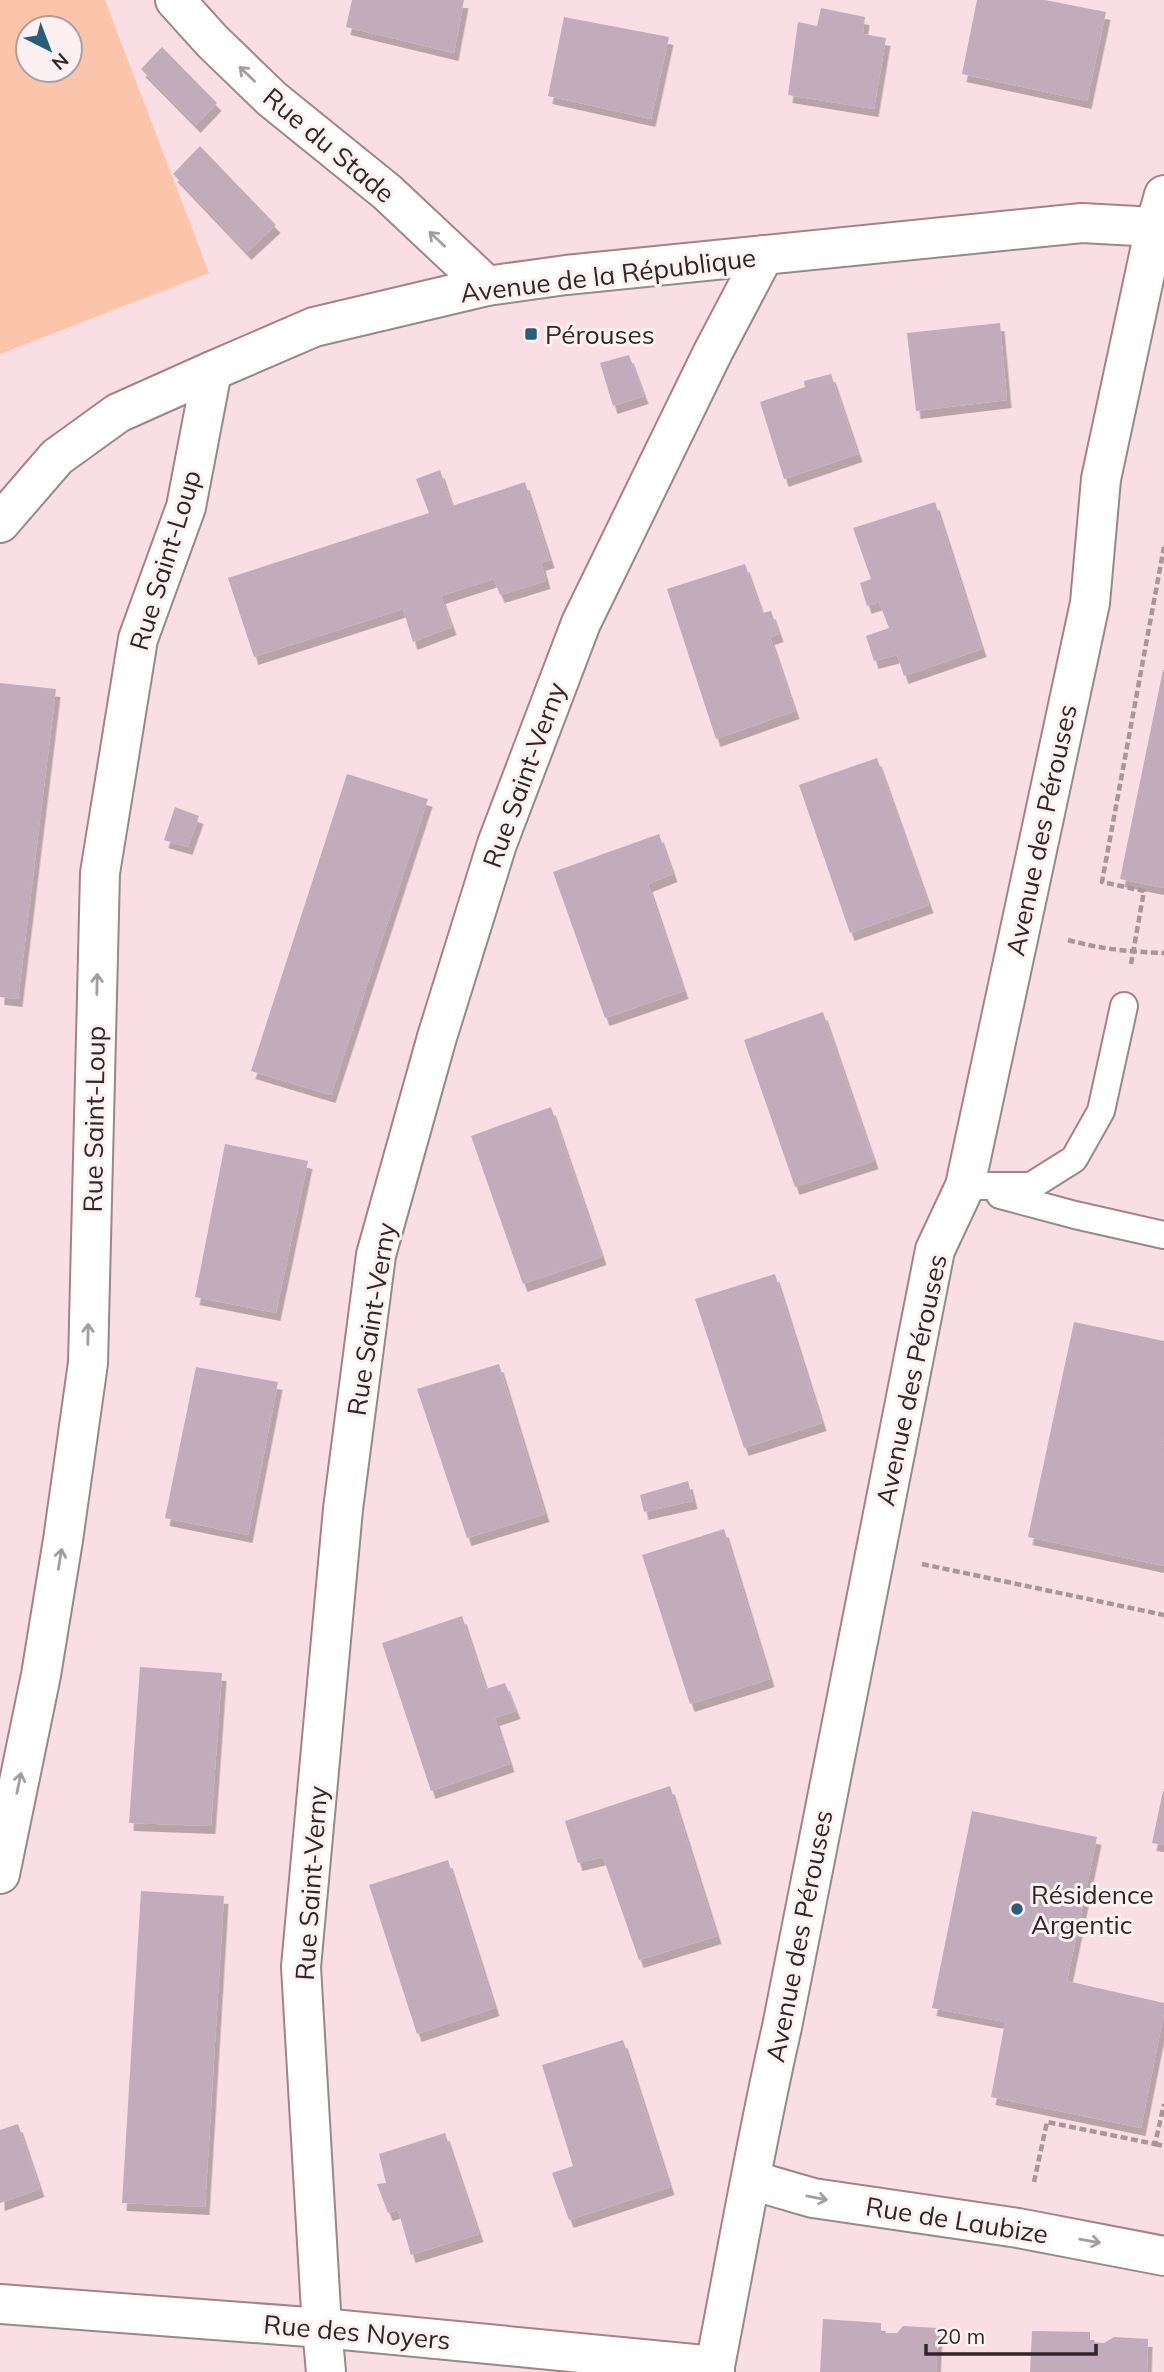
<svg xmlns="http://www.w3.org/2000/svg" width="1164" height="2372" viewBox="0 0 1164 2372" font-family="Mulish,sans-serif">
	<style>
		.green { fill: #fac5aa; fill-rule: evenodd }
		.building { fill: #c2acbc; filter: url(#shadow) }
		.lines { fill: none; stroke-linecap: round; stroke-linejoin: round }
		.service-casing { stroke: #9e848b; stroke-width: 30 }
		.minor-casing { stroke: #9e848b; stroke-width: 42 }
		.path { stroke: #aa959a; stroke-width: 4.5; stroke-dasharray: 7 3.5; stroke-linecap: butt }
		.service { stroke: #fff; stroke-width: 26 }
		.minor { stroke: #fff; stroke-width: 38 }
		.oneway { stroke: #a29d9e }
		.poi-dot { fill: #2a5d7a; stroke: #fcf0f3; stroke-width: 2.5 }
		.labels { text-anchor: middle; dominant-baseline: central; stroke-width: 6; stroke-linejoin: round; paint-order: stroke }
		.street-label { font-size: 26px; fill: #302528; stroke: #fcf0f3 }
		.poi-label { font-size: 26px; fill: #302528; stroke: #fcf0f3; text-anchor: start }
	</style>
	<defs>
		<filter id="shadow"><feDropShadow dx="4.5" dy="8" stdDeviation="0" flood-color="#0004"/></filter>
	</defs>
	<rect width="100%" height="100%" fill="#fadee5"/>
	<path class="green" d="M0,0h105l104,273 -209,81zM28,28h42v42h-42z"/>
	<g class="building">
		<polygon points="352,0 464,0 454,53 346,27"/>
		<polygon points="977,0 1045,0 1106,12 1087,101 962,74"/>
		<polygon points="821,8 865,17 863,34 886,38 874,109 788,95 798,22 817,26"/>
		<polygon points="564,17 669,37 651,119 548,96"/>
		<polygon points="162,47 217,103 196,125 141,69"/>
		<polygon points="200,146 276,225 247,252 173,174"/>
		<polygon points="1000,323 1007,400 916,411 907,333"/>
		<polygon points="629,355 644,396 613,406 600,363"/>
		<polygon points="831,374 858,454 784,479 760,402 805,387 804,381"/>
		<polygon points="440,470 452,506 525,482 550,560 541,563 546,581 500,595 494,579 441,596 452,627 413,642 403,609 254,657 228,578 429,513 416,479"/>
		<polygon points="935,502 982,649 904,676 897,655 874,661 866,636 889,628 879,602 867,606 860,583 871,579 853,528"/>
		<polygon points="745,564 762,613 771,611 779,634 770,637 795,711 716,739 667,589"/>
		<polygon points="1163,670 1164,670 1164,888 1120,879"/>
		<polygon points="0,683 56,689 18,999 0,997"/>
		<polygon points="877,758 929,905 850,933 799,785"/>
		<polygon points="347,774 428,799 331,1095 251,1071"/>
		<polygon points="175,807 199,816 188,847 164,840"/>
		<polygon points="659,834 673,874 648,884 684,991 605,1018 553,872"/>
		<polygon points="823,1012 874,1161 795,1187 744,1040"/>
		<polygon points="551,1107 602,1257 523,1284 471,1136"/>
		<polygon points="225,1144 308,1161 276,1313 195,1297"/>
		<polygon points="775,1274 822,1423 744,1448 695,1299"/>
		<polygon points="1074,1322 1164,1341 1164,1437 1162,1449 1164,1449 1164,1566 1028,1537"/>
		<polygon points="499,1364 545,1514 467,1538 417,1389"/>
		<polygon points="196,1367 278,1382 248,1535 165,1518"/>
		<polygon points="688,1481 693,1501 644,1512 640,1495"/>
		<polygon points="724,1529 770,1679 690,1704 642,1555"/>
		<polygon points="462,1616 486,1689 505,1683 516,1711 495,1718 510,1764 431,1791 382,1643"/>
		<polygon points="140,1667 222,1673 211,1826 129,1823"/>
		<polygon points="670,1786 717,1936 639,1960 603,1857 578,1863 565,1821"/>
		<polygon points="1163,1791 1164,1791 1164,1845 1152,1843"/>
		<polygon points="972,1811 1097,1837 1067,1981 1164,2003 1164,2013 1141,2128 991,2097 1005,2022 932,2008"/>
		<polygon points="448,1860 495,2008 417,2034 369,1885"/>
		<polygon points="141,1891 224,1896 205,2207 122,2203"/>
		<polygon points="623,2040 670,2187 569,2220 552,2173 573,2166 542,2065"/>
		<polygon points="18,2124 40,2189 0,2203 0,2130"/>
		<polygon points="445,2133 479,2234 411,2255 398,2210 388,2213 377,2184 386,2183 379,2154"/>
		<polygon points="823,2319 881,2323 881,2333 897,2333 903,2326 938,2328 936,2372 820,2372"/>
		<polygon points="1032,2331 1090,2332 1090,2342 1104,2343 1114,2337 1148,2339 1147,2372 1030,2372"/>
	</g>
	<g class="lines">
		<defs>
			<g id="service">
				<polyline points="965,1186 1031,1186 1074,1159 1101,1111 1124,1006"/>
				<polyline points="1000,1195 1075,1215 1164,1235"/>
			</g>
			<g id="minor">
				<polyline points="175,0 212,41 272,99 387,192 487,286"/>
				<polyline points="0,523 57,457 118,413 212,371 314,327 487,286 566,275 1082,223 1155,227"/>
				<polyline points="0,1874 41,1675 63,1540 88,1363 100,873 138,639 186,507 212,371"/>
				<polyline points="751,2180 813,2198 1018,2228 1164,2256"/>
				<polyline points="0,2304 322,2328 715,2366"/>
				<polyline points="326,2372 322,2328 301,1967 343,1509 376,1255 437,1037 497,844 581,623 713,352 764,255"/>
				<path d="M715,2372v-6c22,-113 41,-226 67,-339l153,-777 30,-64 125,-583 11,-124 54,-252 9,-32"/>
			</g>
		</defs>
		<use href="#service" class="service-casing"/>
		<use href="#minor" class="minor-casing"/>
		<g class="path">
			<path d="M1068,940c32,9 63,12 96,13"/>
			<polyline points="1131,964 1144,891 1102,882 1164,547"/>
			<polyline points="922,1564 1164,1615"/>
			<polyline points="1155,2144 1164,2146"/>
			<polyline points="1034,2182 1047,2122 1155,2144 1164,2104"/>
		</g>
		<use href="#service" class="service"/>
		<use href="#minor" class="minor"/>
	</g>
	<defs><path id="oneway-shaft" d="M-6 0H5M1.5-3L5.5 0L1.5 3" fill="none" stroke-width="1.6" stroke-linecap="round" stroke-linejoin="round" transform="scale(1.75)"/></defs>
	<g class="oneway">
		<use href="#oneway-shaft" transform="translate(247 74) rotate(-136)"/>
		<use href="#oneway-shaft" transform="translate(437 239) rotate(-137)"/>
		<use href="#oneway-shaft" transform="translate(97 984) rotate(-89)"/>
		<use href="#oneway-shaft" transform="translate(88 1334) rotate(-89)"/>
		<use href="#oneway-shaft" transform="translate(60 1559) rotate(-81)"/>
		<use href="#oneway-shaft" transform="translate(19 1783) rotate(-78)"/>
		<use href="#oneway-shaft" transform="translate(817 2198) rotate(11)"/>
		<use href="#oneway-shaft" transform="translate(1090 2241) rotate(10)"/>
	</g>
	<g class="poi-dot">
		<rect x="524" y="327" width="14" height="14" rx="3.5"/>
		<circle cx="1017" cy="1909" r="7"/>
	</g>
	<g class="labels">
		<g class="street-label">
			<text transform="translate(329 145) rotate(40)">Rue du Stade</text>
			<text transform="translate(608 275) rotate(-7)">Avenue de la République</text>
			<text transform="translate(165 560) rotate(-73)">Rue Saint-Loup</text>
			<text transform="translate(524 775) rotate(-70)">Rue Saint-Verny</text>
			<text transform="translate(1041 830) rotate(-78)">Avenue des Pérouses</text>
			<text transform="translate(94 1119) rotate(-89)">Rue Saint-Loup</text>
			<text transform="translate(371 1319) rotate(-81)">Rue Saint-Verny</text>
			<text transform="translate(911 1380) rotate(-78)">Avenue des Pérouses</text>
			<text transform="translate(311 1883) rotate(-86)">Rue Saint-Verny</text>
			<text transform="translate(799 1936) rotate(-79)">Avenue des Pérouses</text>
			<text transform="translate(957 2220) rotate(9)">Rue de Laubize</text>
			<text transform="translate(357 2332) rotate(5)">Rue des Noyers</text>
		</g>
		<g class="poi-label">
			<text x="545" y="334">Pérouses</text>
			<text x="1031" y="1894">Résidence<tspan x="1031" dy="30">Argentic</tspan></text>
		</g>
	</g>
	<g transform="translate(49 49) rotate(138)"><circle r="33" fill="#fcf0f3" stroke="#aa9fa2" stroke-width="2"/>
	<path d="M0-5L12 26L0 18L-12 26Z" fill="#2a5d7a"/>
	<text y="-10" font-size="19" font-weight="bold" text-anchor="middle" fill="#302528">N</text>
	</g>
	<path d="M926 2344v10h170v-10" fill="none" stroke="#302528" stroke-width="3.5"/>
	<text x="936" y="2344" font-size="21" fill="#302528" stroke="#fcf0f3" stroke-width="5" paint-order="stroke">20 m</text>
</svg>
